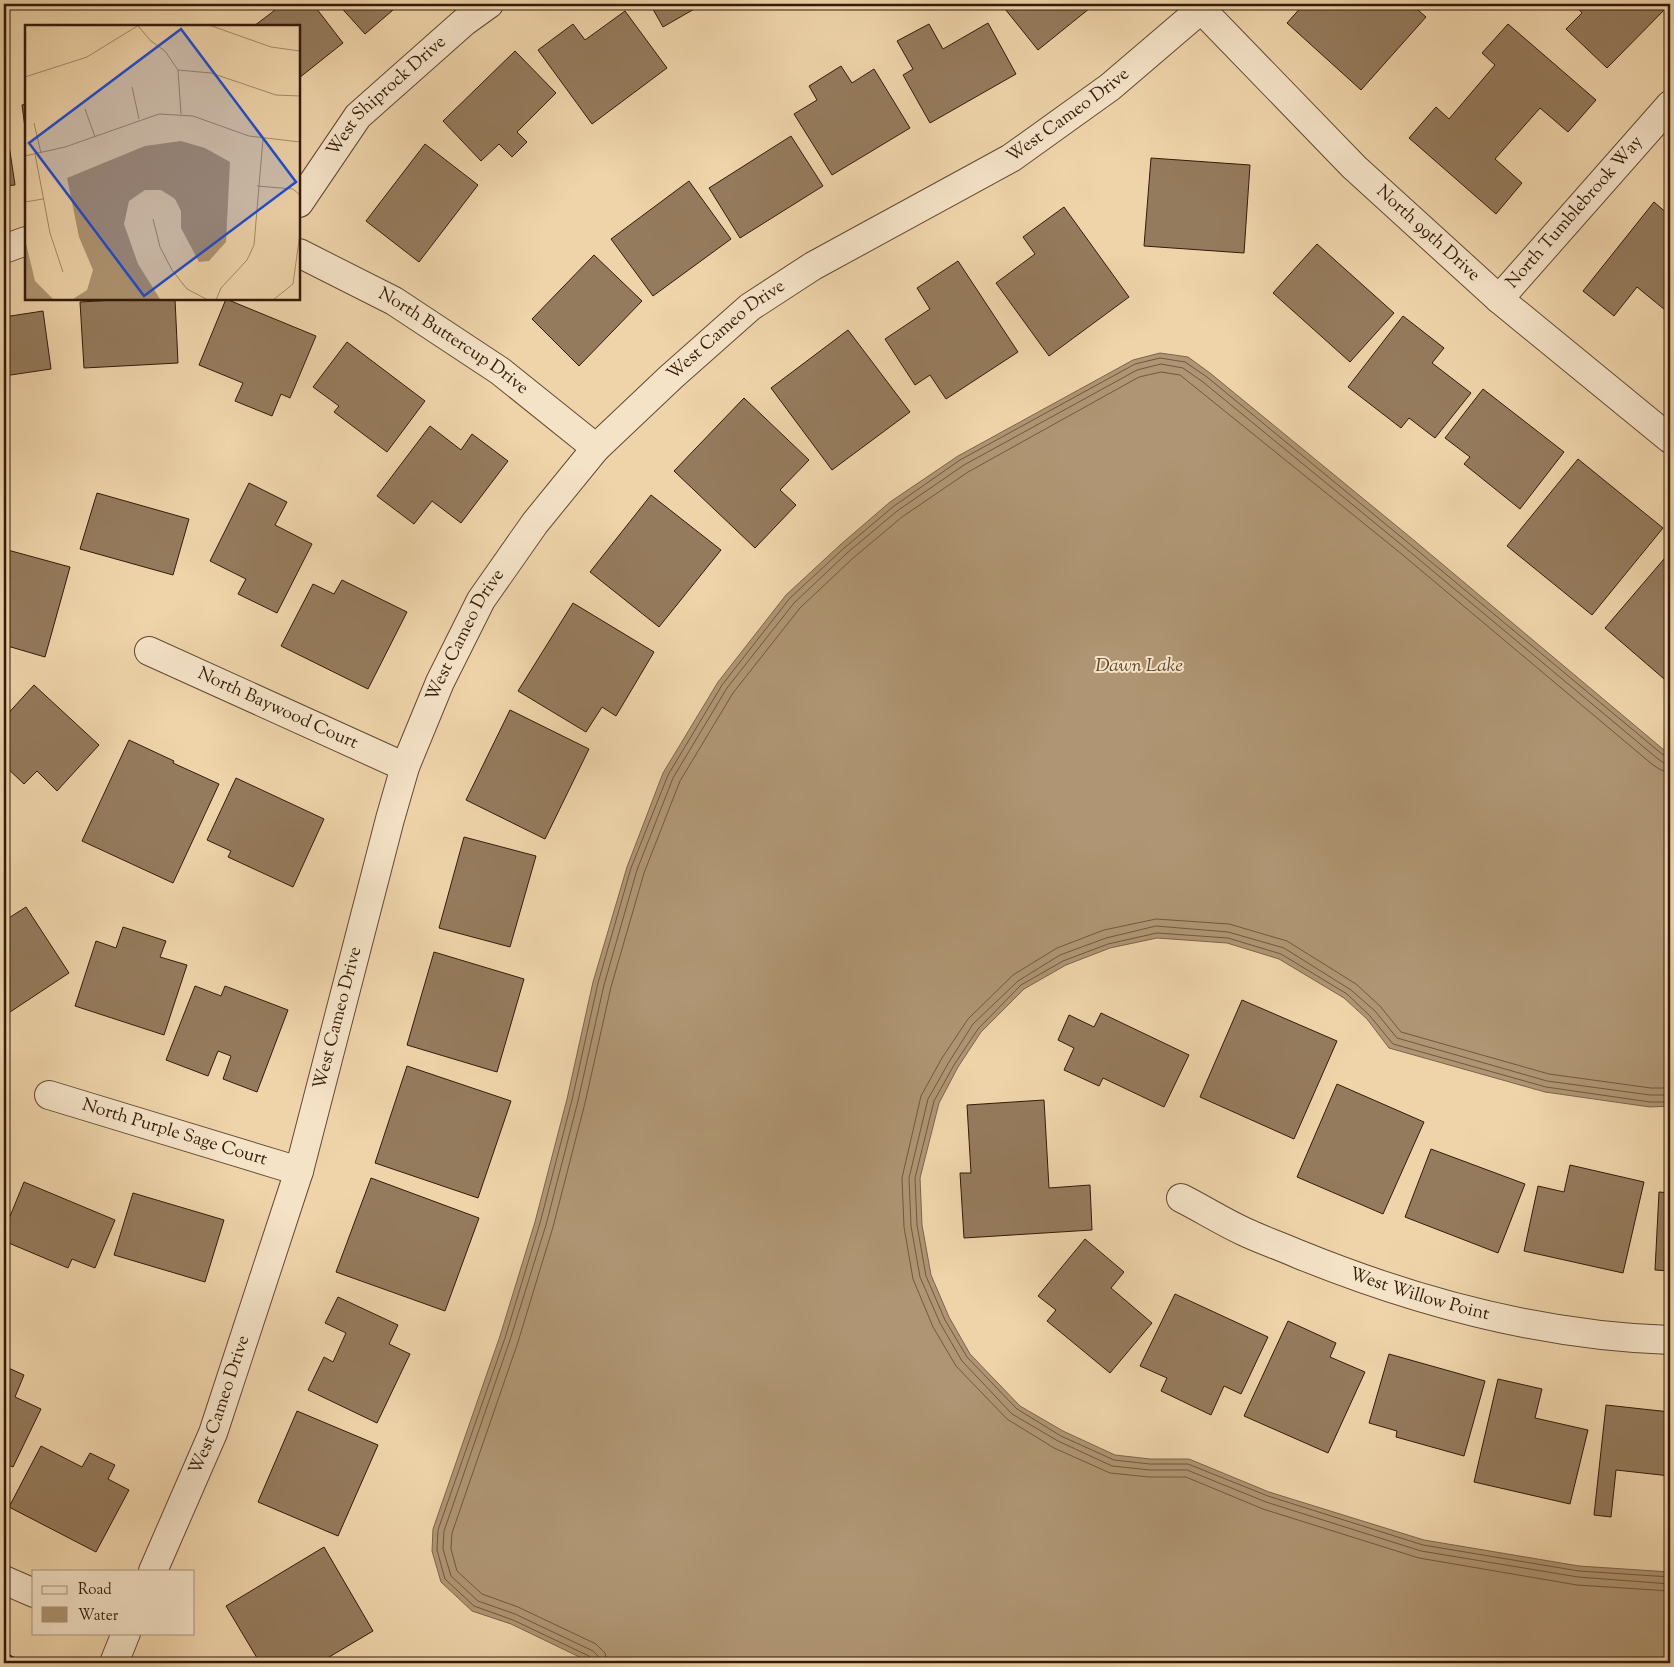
<svg xmlns="http://www.w3.org/2000/svg" width="1674" height="1667" viewBox="0 0 1674 1667" font-family="'Sorts Mill Goudy',serif">
	<style>
		.water { fill: #af9573; stroke: #7d6449 }
		.lines { fill: none; stroke-linecap: round; stroke-linejoin: round }
		.shore { stroke: #71583e; stroke-width: 1 }
		.building { fill: #957b5d; stroke: #331b09 }
		.minor-casing { stroke: #624931; stroke-width: 30 }
		.minor { stroke: #f5e3c8; stroke-width: 28 }
		.labels { text-anchor: middle; dominant-baseline: central; stroke-width: 4; stroke-linejoin: round; paint-order: stroke }
		.street-label { font-size: 18px; fill: #331b09; stroke: #f5e3c8 }
		.water-label { font-size: 19px; font-style: italic; fill: #5e462e; stroke: #f5e3c8 }
		.inset-road { fill: none; stroke: #a48a6a; stroke-width: 1 }
		.view { fill: #1d4ed8; fill-opacity: 0.15; stroke: #1d4ed8; stroke-width: 2.5 }
		.inset-edge { fill: none; stroke: #331b09; stroke-width: 2.5 }
	</style>
	<rect width="100%" height="100%" fill="#efd4aa"/>
	<filter id="stains"><feTurbulence type="fractalNoise" baseFrequency=".004" numOctaves="4"/><feColorMatrix values="0 0 0 0 .2 0 0 0 0 .09 0 0 0 0 .02 0 0 0 .5 -.17"/></filter>
	<radialGradient id="worn" r=".72"><stop offset=".6" stop-color="#630" stop-opacity="0"/><stop offset="1" stop-color="#630" stop-opacity=".3"/></radialGradient>
	<polygon class="water" points="1160,353 1188,357 1210,373 1410,537 1670,755 1670,1106 1650,1107 1545,1092 1389,1048 1367,1019 1344,998 1279,959 1227,943 1157,938 1110,948 1066,965 1024,989 981,1032 958,1067 939,1103 920,1178 922,1225 931,1275 949,1317 970,1354 1020,1406 1063,1431 1115,1455 1150,1459 1189,1459 1269,1492 1424,1540 1579,1566 1670,1572 1670,1663 592,1663 511,1624 472,1611 441,1582 432,1551 433,1529 500,1336 535,1222 567,1099 593,982 627,867 663,773 718,682 786,595 840,545 890,502 958,456 1133,360"/>
	<g class="lines">
		<g class="shore">
			<polyline points="1670,1088 1651,1088 1549,1074 1401,1032 1380,1006 1356,984 1287,941 1229,924 1156,919 1104,930 1057,948 1013,975 968,1019 942,1058 921,1096 902,1178 904,1227 913,1279 933,1327 956,1366 1007,1419 1054,1448 1110,1473 1149,1477 1186,1477 1263,1509 1419,1558 1577,1585 1670,1591"/>
			<polyline points="1670,1095 1650,1095 1547,1081 1397,1038 1375,1011 1351,990 1284,948 1228,932 1156,926 1106,938 1060,955 1018,981 973,1024 949,1062 928,1099 909,1178 911,1226 920,1277 940,1323 962,1361 1012,1414 1058,1441 1112,1466 1150,1470 1187,1470 1266,1502 1421,1551 1578,1577 1670,1584"/>
			<polyline points="1670,1102 1650,1102 1546,1087 1393,1044 1370,1016 1347,994 1281,954 1228,938 1157,933 1108,944 1063,961 1021,985 978,1029 954,1065 934,1101 915,1178 917,1225 926,1276 945,1320 967,1357 1017,1409 1061,1436 1114,1460 1150,1464 1188,1464 1268,1496 1423,1545 1579,1571 1670,1577"/>
			<polyline points="593,1663 592,1659 589,1656 513,1620 474,1606 445,1579 437,1550 438,1530 505,1338 540,1223 572,1100 598,983 631,868 668,775 722,685 790,598 843,549 894,506 960,460 1135,364 1160,358 1185,362 1207,377 1406,541 1662,754 1670,758"/>
			<polyline points="599,1663 598,1656 593,1651 515,1614 478,1601 451,1576 443,1549 444,1531 510,1340 546,1225 578,1101 604,985 637,870 673,778 727,688 794,603 847,553 897,511 964,465 1137,370 1161,364 1183,368 1203,382 1403,546 1658,759 1664,763 1670,764"/>
			<polyline points="607,1663 605,1653 596,1644 518,1607 482,1594 457,1571 451,1549 452,1533 518,1342 553,1227 585,1103 611,987 644,873 680,781 733,693 800,608 852,559 902,517 968,472 1139,377 1161,372 1180,375 1398,551 1653,765 1661,770 1670,772"/>
		</g>
	</g>
	<g class="building">
		<polygon points="283,4 313,4 343,43 299,78 299,26 254,26"/>
		<polygon points="338,4 400,4 365,34"/>
		<polygon points="650,4 703,4 663,27"/>
		<polygon points="1001,4 1095,4 1038,50"/>
		<polygon points="1304,4 1411,4 1426,17 1361,90 1287,23"/>
		<polygon points="1581,4 1670,4 1607,68 1566,29 1582,13 1577,7"/>
		<polygon points="625,11 667,68 592,124 538,50 573,24 585,40"/>
		<polygon points="988,23 1016,74 930,123 903,75 913,69 897,41 929,24 943,49"/>
		<polygon points="1508,24 1596,100 1568,132 1540,108 1495,159 1522,183 1496,214 1409,138 1436,107 1449,119 1495,65 1482,53"/>
		<polygon points="515,51 556,93 517,132 527,142 512,157 499,144 481,161 443,121"/>
		<polygon points="841,66 852,83 874,69 910,128 832,175 794,114 817,100 809,86"/>
		<polygon points="26,104 26,135 22,105"/>
		<polygon points="4,112 15,185 4,186"/>
		<polygon points="791,136 823,186 740,238 709,188"/>
		<polygon points="425,144 478,185 419,262 366,221"/>
		<polygon points="1151,158 1250,165 1244,253 1144,246"/>
		<polygon points="689,181 731,239 653,296 611,239"/>
		<polygon points="1654,202 1670,216 1670,314 1637,287 1614,316 1583,291"/>
		<polygon points="1064,207 1129,297 1049,356 996,283 1035,254 1023,237"/>
		<polygon points="1317,244 1394,313 1350,362 1273,293"/>
		<polygon points="594,255 642,301 579,366 532,319"/>
		<polygon points="958,261 1018,352 946,399 930,375 915,385 885,339 930,309 917,288"/>
		<polygon points="132,299 175,299 178,363 84,368 80,302"/>
		<polygon points="226,299 316,336 290,398 281,394 272,416 235,401 243,383 199,365"/>
		<polygon points="43,311 51,369 4,376 4,317"/>
		<polygon points="1403,316 1444,348 1432,363 1471,393 1435,438 1409,418 1401,428 1348,387"/>
		<polygon points="848,330 910,412 832,470 771,388"/>
		<polygon points="347,342 425,401 387,452 334,412 339,406 313,387"/>
		<polygon points="1483,389 1564,452 1520,509 1464,464 1470,457 1445,438"/>
		<polygon points="744,398 809,460 780,490 796,505 755,548 674,471"/>
		<polygon points="430,426 461,450 472,434 508,461 461,523 432,501 414,524 377,496"/>
		<polygon points="1578,459 1663,528 1592,615 1507,546"/>
		<polygon points="249,483 287,502 275,525 312,544 277,613 238,594 246,579 210,561"/>
		<polygon points="97,493 189,519 173,575 80,549"/>
		<polygon points="651,495 721,550 659,627 590,572"/>
		<polygon points="4,549 70,567 45,657 4,645"/>
		<polygon points="1670,552 1670,684 1605,628"/>
		<polygon points="342,580 407,612 368,689 281,646 313,584 334,594"/>
		<polygon points="573,603 654,652 616,716 602,707 586,732 518,691"/>
		<polygon points="34,685 99,745 57,791 37,771 24,784 4,765 4,718"/>
		<polygon points="510,710 589,749 545,839 466,800"/>
		<polygon points="129,740 174,761 173,763 219,784 173,883 82,841"/>
		<polygon points="236,778 324,819 293,887 228,857 231,851 207,840"/>
		<polygon points="464,837 536,856 510,947 439,928"/>
		<polygon points="26,907 69,973 4,1016 4,921"/>
		<polygon points="123,927 166,941 160,957 187,965 164,1035 75,1006 96,941 116,948"/>
		<polygon points="434,952 524,979 497,1072 407,1045"/>
		<polygon points="195,986 221,996 225,986 288,1010 257,1092 223,1079 231,1056 218,1051 208,1076 166,1060"/>
		<polygon points="1242,1000 1337,1041 1294,1139 1200,1097"/>
		<polygon points="1101,1013 1189,1055 1164,1107 1103,1078 1099,1086 1064,1070 1074,1048 1058,1040 1069,1015 1094,1027"/>
		<polygon points="407,1066 511,1101 478,1198 375,1163"/>
		<polygon points="1337,1084 1424,1122 1383,1214 1297,1177"/>
		<polygon points="1044,1100 1049,1188 1090,1185 1092,1230 964,1238 960,1173 971,1173 967,1105"/>
		<polygon points="1431,1149 1525,1184 1498,1253 1405,1217"/>
		<polygon points="1570,1165 1644,1182 1623,1273 1524,1251 1538,1186 1564,1192"/>
		<polygon points="371,1178 479,1218 445,1311 336,1272"/>
		<polygon points="24,1182 115,1220 95,1268 72,1259 68,1268 4,1241 4,1231"/>
		<polygon points="1659,1192 1670,1193 1670,1271 1655,1270"/>
		<polygon points="133,1193 224,1220 205,1282 114,1255"/>
		<polygon points="1085,1239 1124,1272 1111,1288 1152,1323 1110,1373 1047,1321 1056,1310 1038,1296"/>
		<polygon points="1175,1294 1268,1337 1241,1394 1224,1386 1211,1415 1161,1391 1167,1378 1140,1366"/>
		<polygon points="338,1297 398,1325 389,1344 410,1354 377,1423 308,1390 324,1357 333,1362 346,1333 325,1323"/>
		<polygon points="1288,1321 1336,1343 1330,1357 1365,1372 1328,1453 1244,1416"/>
		<polygon points="1389,1354 1485,1381 1464,1456 1396,1437 1397,1431 1369,1423"/>
		<polygon points="4,1366 24,1375 15,1397 41,1409 13,1467 4,1463"/>
		<polygon points="1498,1379 1542,1389 1535,1418 1588,1430 1570,1504 1474,1482"/>
		<polygon points="1606,1405 1670,1412 1670,1476 1616,1470 1611,1517 1594,1515"/>
		<polygon points="297,1411 378,1445 338,1536 258,1502"/>
		<polygon points="41,1446 82,1467 90,1453 115,1465 108,1479 129,1490 96,1552 9,1507"/>
		<polygon points="324,1547 373,1631 319,1663 260,1663 226,1606"/>
		<polygon points="4,1652 25,1663 4,1663"/>
	</g>
	<g class="lines">
		<defs>
			<g id="minor">
				<path id="s1" d="M1202,10l152,157 145,132 171,140"/>
				<path id="s2" d="M299,203l59,-87 106,-94 25,-18"/>
				<polyline points="4,249 26,241"/>
				<path id="s3" d="M299,253l95,48 106,70 96,77"/>
				<path id="s4" d="M1499,299l171,-194"/>
				<path id="s5" d="M149,651l256,116"/>
				<path id="s6" d="M49,1095l250,76"/>
				<path id="s7" d="M1181,1198c22,11 42,24 64,34 17,8 35,14 53,22 118,48 245,82 372,86"/>
				<path id="s8" d="M153,1571l60,-138 86,-262 91,-352 15,-52 35,-85 41,-82 54,-77 61,-75 75,-71 79,-70 63,-41 198,-108 99,-71 97,-83"/>
				<polyline points="4,1580 34,1593"/>
				<polyline points="114,1663 126,1633"/>
			</g>
		</defs>
		<use href="#minor" class="minor-casing"/>
		<use href="#minor" class="minor"/>
	</g>
	<g class="labels">
		<g class="street-label">
			<text stroke="none"><textPath href="#s2" startOffset="139">West Shiprock Drive</textPath></text>
			<text stroke="none"><textPath href="#s8" startOffset="1799">West Cameo Drive</textPath></text>
			<text stroke="none"><textPath href="#s4" startOffset="115">North Tumblebrook Way</textPath></text>
			<text stroke="none"><textPath href="#s1" startOffset="318">North 99th Drive</textPath></text>
			<text stroke="none"><textPath href="#s8" startOffset="1394">West Cameo Drive</textPath></text>
			<text stroke="none"><textPath href="#s3" startOffset="178">North Buttercup Drive</textPath></text>
			<text stroke="none"><textPath href="#s8" startOffset="989">West Cameo Drive</textPath></text>
			<text stroke="none"><textPath href="#s5" startOffset="141">North Baywood Court</textPath></text>
			<text stroke="none"><textPath href="#s8" startOffset="584">West Cameo Drive</textPath></text>
			<text stroke="none"><textPath href="#s6" startOffset="131">North Purple Sage Court</textPath></text>
			<text stroke="none"><textPath href="#s7" startOffset="258">West Willow Point</textPath></text>
			<text stroke="none"><textPath href="#s8" startOffset="179">West Cameo Drive</textPath></text>
		</g>
		<g class="water-label">
			<text x="1139" y="666">Dawn Lake</text>
		</g>
	</g>
	<g transform="translate(25 25)">
		<rect width="275" height="275" fill="#efd4aa"/>
		<path d="M156,116l24,7 25,14 -4,80 -17,19 -10,1 -18,-34v-17l-6,-12 -14,-9h-16l-16,11 -5,23 14,40 22,35h-87l14,-9 6,-20 -14,-33 -12,-59 78,-32zM0,214l10,42 18,18h-28z" fill="#af9573"/>
		<path class="inset-road" d="M184,0l62,22 29,4M113,1l13,15 14,10 13,19 3,44M153,45l33,3 65,22 24,1M0,52l62,-20 52,-32M107,62l7,32M60,84l10,28M9,98l7,30M10,129l15,79 13,39M0,131l40,-9 94,-33 34,2 56,20 51,6M232,161l36,3 7,6M0,177l18,-3M128,194l7,28 12,23 15,19 21,11M191,275l5,-12 26,-28 7,-15 9,-106M248,275l20,-16 7,-51"/>
		<path class="view" d="M156,4l115,153 -152,114 -115,-153z"/>
		<rect width="275" height="275" class="inset-edge"/>
	</g>
	<rect width="1674" height="1667" fill="none" stroke="#efd4aa" stroke-width="20"/>
	<rect x="5" y="5" width="1664" height="1657" fill="none" stroke="#331b09" stroke-width="2.5"/>
	<rect x="10" y="10" width="1654" height="1647" fill="none" stroke="#331b09"/>
	<rect x="32" y="1570" width="162" height="65" fill="#f5e3c8" stroke="#a7937c"/>
	<rect x="42" y="1586" width="25" height="8" fill="#f5e3c8" stroke="#a7937c"/>
	<text x="78" y="1594" font-size="15" fill="#331b09">Road</text>
	<rect x="42" y="1607" width="25" height="15" fill="#af9573" stroke="#a7937c"/>
	<text x="78" y="1620" font-size="15" fill="#331b09">Water</text>
	<rect width="100%" height="100%" filter="url(#stains)"/>
	<rect width="100%" height="100%" fill="url(#worn)"/>
</svg>
